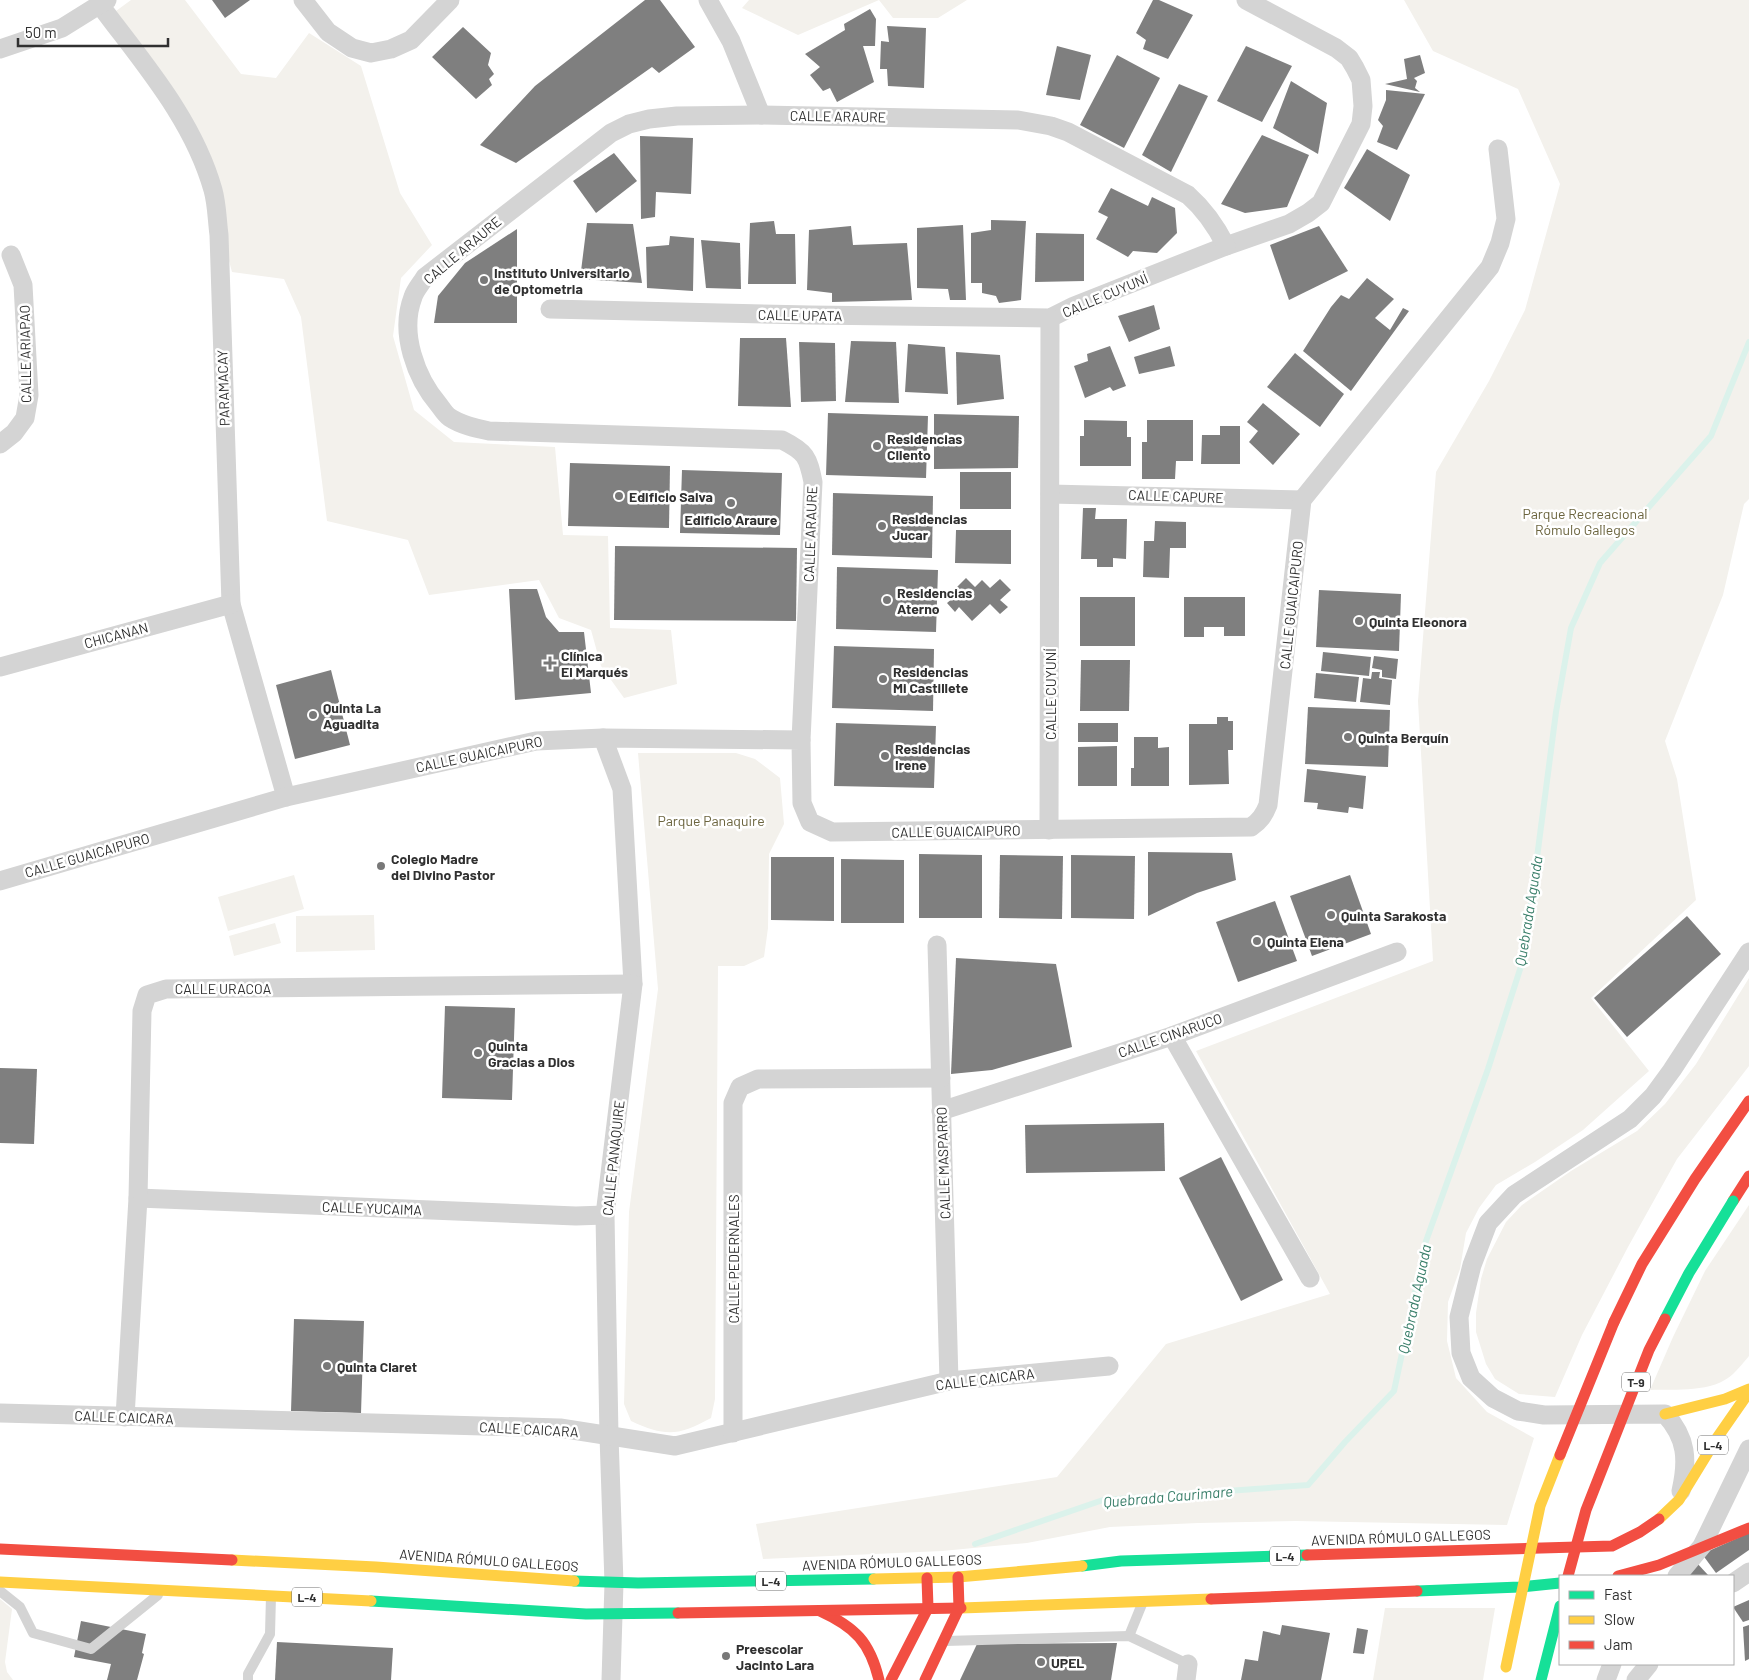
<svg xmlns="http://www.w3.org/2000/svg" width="1749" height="1680" viewBox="0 0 1749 1680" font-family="Barlow,sans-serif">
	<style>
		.green { fill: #f3f1ec }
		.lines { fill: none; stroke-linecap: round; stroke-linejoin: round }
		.stream { stroke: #dbf2eb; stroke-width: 6 }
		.building { fill: #7f7f7f }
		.lane { stroke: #d4d4d4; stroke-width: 10 }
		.street { stroke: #d4d4d4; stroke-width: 19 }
		.fast { stroke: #16e098; stroke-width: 11 }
		.slow { stroke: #ffcf43; stroke-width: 11 }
		.jam { stroke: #f24e42; stroke-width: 11 }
		.fast-bridge { stroke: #16e098; stroke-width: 11 }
		.slow-bridge { stroke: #ffcf43; stroke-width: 11 }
		.jam-bridge { stroke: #f24e42; stroke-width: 11 }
		.poi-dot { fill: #787878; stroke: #fff; stroke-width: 2 }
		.labels { text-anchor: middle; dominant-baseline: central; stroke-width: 5; stroke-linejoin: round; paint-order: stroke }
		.shield { fill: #fff; stroke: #6e6e6e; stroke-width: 1 }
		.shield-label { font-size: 12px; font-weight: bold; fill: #303030 }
		.street-label { font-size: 14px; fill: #303030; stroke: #fff }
		.poi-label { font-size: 14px; font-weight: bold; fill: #303030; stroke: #fff; text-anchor: start }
		.park-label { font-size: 14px; fill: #6b643e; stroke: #fff }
		.water-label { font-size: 15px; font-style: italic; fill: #387e69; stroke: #fff }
	</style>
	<rect width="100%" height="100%" fill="#fff"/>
	<g class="green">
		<polygon points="131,0 185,0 241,74 276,78 309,33 361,66 400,193 432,245 401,278 393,336 414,410 454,442 555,447 563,535 608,536 610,628 671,630 677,684 624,698 601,666 591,630 559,618 539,580 429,595 408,540 327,521 301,317 284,279 232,272 193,125 116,11"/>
		<polygon points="749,0 967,0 938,18 893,18 879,0 798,35 742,8"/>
		<polygon points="1404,0 1749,0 1749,499 1744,504 1723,595 1665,741 1677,779 1696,900 1591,998 1649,1071 1583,1130 1535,1162 1496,1185 1479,1208 1466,1233 1460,1269 1448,1302 1447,1341 1456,1378 1487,1412 1534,1438 1507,1525 1296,1521 1198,1523 1110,1527 1027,1543 942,1551 763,1559 756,1524 1057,1477 1166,1344 1330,1294 1196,1051 1433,961 1418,701 1436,472 1489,381 1525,310 1560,184 1518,89 1433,51"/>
		<path d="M638,753h98l19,6 25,19 4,46 -15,30 -1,74 -4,29 -20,9h-26l-3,433 -4,19c-33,18 -45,19 -80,3l-7,-17 5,-192 29,-223z"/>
		<polygon points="294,875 304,909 228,931 218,897"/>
		<polygon points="374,915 375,950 296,952 296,916"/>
		<polygon points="275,923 281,943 234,956 229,936"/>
		<polygon points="1749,978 1749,1066 1677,1159 1628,1247 1582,1335 1555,1397 1519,1394 1495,1379 1486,1364 1476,1332 1476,1313 1481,1279 1487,1259 1506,1222 1522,1205 1571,1171 1637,1131 1665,1104 1696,1064"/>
		<path d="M1749,1205v151c-5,6 -10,12 -16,18 -20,19 -57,15 -83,16l23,-53 32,-66z"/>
		<polygon points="0,1599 12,1609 5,1662 7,1672 13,1680 0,1680"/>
		<polygon points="1385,1608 1495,1608 1483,1680 1373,1680"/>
	</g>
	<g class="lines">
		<polyline class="stream" points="975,1544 1103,1500 1308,1485 1345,1442 1394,1391 1426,1241 1488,1069 1524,957 1556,712 1571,628 1600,563 1711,436 1749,342"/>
	</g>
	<g class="building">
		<polygon points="212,0 250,0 225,18"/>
		<polygon points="645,0 660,0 695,47 659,73 652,67 516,163 480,145 535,86"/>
		<polygon points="1153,0 1159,0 1193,15 1168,59 1143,49 1146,40 1136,33"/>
		<polygon points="870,9 876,19 875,46 863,46 874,82 837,102 830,88 823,91 810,75 820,67 805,54 845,30 844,24"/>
		<polygon points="887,26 926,28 924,88 888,86 887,69 880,69 881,41 889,42"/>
		<polygon points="463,27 491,53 488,65 494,74 489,79 492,85 476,99 432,57"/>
		<polygon points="1057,46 1091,55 1080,100 1046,95"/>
		<polygon points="1246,46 1292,66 1262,122 1217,101"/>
		<polygon points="1117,55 1160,78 1124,148 1080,125"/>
		<polygon points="1420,55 1425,73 1414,78 1417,81 1415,88 1420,92 1385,84 1407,79 1404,59"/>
		<polygon points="1291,81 1327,103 1318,154 1273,128"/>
		<polygon points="1179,84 1208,96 1171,172 1142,155"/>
		<polygon points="1386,90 1425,94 1397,150 1377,142 1383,126 1378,120 1386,100"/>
		<polygon points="1262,135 1309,155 1287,207 1245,213 1221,204"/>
		<polygon points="640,136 693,138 691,194 656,192 655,217 641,219"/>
		<polygon points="1367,149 1410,175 1390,221 1344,188"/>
		<polygon points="614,153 637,181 596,213 573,181"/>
		<polygon points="1111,188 1148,206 1152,197 1175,208 1177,233 1157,253 1133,251 1128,257 1096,239 1108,217 1098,212"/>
		<polygon points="991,220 1026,221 1021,300 999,303 996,296 982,293 982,283 971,283 971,233 991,230"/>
		<polygon points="774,221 776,234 795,234 796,284 748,284 750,223"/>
		<polygon points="587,223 633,224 642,283 580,279"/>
		<polygon points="963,225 966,300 950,300 948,289 917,288 917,228"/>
		<polygon points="851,226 853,245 907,243 912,300 832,302 832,293 807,290 809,230"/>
		<polygon points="1319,226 1348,271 1289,300 1270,245"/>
		<polygon points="517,229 517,323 434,323 438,296 465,263"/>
		<polygon points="1036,233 1084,234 1084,281 1035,282"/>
		<polygon points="670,236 694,238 693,291 647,288 646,247 669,245"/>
		<polygon points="701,240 740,243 741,289 706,288"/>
		<polygon points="1367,278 1394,299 1375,318 1390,330 1403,308 1409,311 1351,391 1303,351 1331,307 1341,295 1349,299"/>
		<polygon points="1154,305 1160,329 1129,342 1118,316"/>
		<polygon points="740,338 786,338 791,407 738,406"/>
		<polygon points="851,341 896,342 899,403 845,402"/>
		<polygon points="799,342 835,343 836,401 801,402"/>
		<polygon points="908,344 945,347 948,394 905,392"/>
		<polygon points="1110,346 1126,386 1113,391 1110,387 1085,398 1074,366 1088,361 1087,354"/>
		<polygon points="1170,346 1175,366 1139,374 1134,357"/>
		<polygon points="956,352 1000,355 1004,399 957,405"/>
		<polygon points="1295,353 1344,394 1320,427 1267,387"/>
		<polygon points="1263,403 1300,434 1273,465 1249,442 1258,431 1247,422"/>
		<polygon points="828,413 928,416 926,478 826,475"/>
		<polygon points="934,414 1019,416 1018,468 934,469"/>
		<polygon points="1084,420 1127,421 1127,437 1131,437 1131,466 1080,466 1080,436 1084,436"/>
		<polygon points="1147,420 1193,420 1193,461 1176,461 1175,479 1142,479 1142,442 1147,442"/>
		<polygon points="1220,426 1240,426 1240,464 1201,464 1202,435 1220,435"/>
		<polygon points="570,463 670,466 669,528 568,526"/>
		<polygon points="682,470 782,473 780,535 680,533"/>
		<rect x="960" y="472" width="51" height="37"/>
		<polygon points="833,493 933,496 932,558 832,555"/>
		<polygon points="1083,508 1096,508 1095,519 1127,519 1126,559 1113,558 1113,567 1097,567 1097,559 1081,559"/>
		<polygon points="1155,521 1186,522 1186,548 1170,548 1169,578 1143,577 1144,541 1154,541"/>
		<polygon points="956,530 1011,530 1011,564 955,563"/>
		<polygon points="615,546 797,548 796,621 614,620"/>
		<polygon points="837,567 938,570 936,632 836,629"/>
		<polygon points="966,578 975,587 982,580 990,588 1000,579 1011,590 1000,600 1008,607 1000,614 990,604 972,621 959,607 955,612 947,603 953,598 950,594"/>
		<polygon points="509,589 537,589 546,617 559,632 584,632 591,693 515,700"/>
		<polygon points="1319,590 1401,594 1399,651 1316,647"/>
		<rect x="1080" y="597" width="55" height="49"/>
		<polygon points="1184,597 1245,597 1245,636 1224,636 1224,627 1204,627 1204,637 1184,637"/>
		<polygon points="834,646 934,649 933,711 832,708"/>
		<polygon points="1323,652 1371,657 1369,676 1321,671"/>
		<polygon points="1374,656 1398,659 1396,679 1382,677 1382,670 1372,668"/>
		<polygon points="1081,660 1130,660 1129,711 1080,711"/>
		<polygon points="331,670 350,745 295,759 276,685"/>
		<polygon points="1372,672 1380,672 1379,678 1392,680 1390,705 1360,702 1363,678 1371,679"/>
		<polygon points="1316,673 1359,677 1356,702 1314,698"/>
		<polygon points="1308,707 1390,710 1388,767 1305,764"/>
		<polygon points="1217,717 1228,717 1228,721 1233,721 1233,750 1228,750 1229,784 1189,785 1189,724 1217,724"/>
		<polygon points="836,723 936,726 934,788 834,786"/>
		<rect x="1078" y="723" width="40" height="19"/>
		<polygon points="1134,737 1158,737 1158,748 1169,747 1169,786 1131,786 1131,768 1134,768"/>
		<polygon points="1117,746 1117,786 1078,786 1078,747"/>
		<polygon points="1307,769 1366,776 1363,809 1349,807 1348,813 1317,809 1318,803 1304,802"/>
		<polygon points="1148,852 1232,853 1236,880 1197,893 1148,916"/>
		<polygon points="919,854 982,855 982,918 919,918"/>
		<polygon points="1000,855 1063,856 1062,919 999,918"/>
		<polygon points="1071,855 1135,856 1134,919 1071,918"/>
		<polygon points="771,857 834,857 834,921 771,920"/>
		<polygon points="841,859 904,860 904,923 841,923"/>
		<polygon points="1350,875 1371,934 1312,956 1290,896"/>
		<polygon points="1275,901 1297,961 1238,982 1216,922"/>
		<polygon points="1687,916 1721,954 1627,1037 1594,998"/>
		<polygon points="956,958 1056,964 1072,1047 992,1070 951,1074"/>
		<polygon points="445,1006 515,1008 512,1100 442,1098"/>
		<polygon points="0,1068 37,1069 34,1144 0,1143"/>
		<polygon points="1164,1123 1165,1171 1026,1173 1025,1125"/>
		<polygon points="1221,1157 1283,1280 1241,1301 1179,1178"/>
		<polygon points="294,1319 364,1321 361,1413 291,1411"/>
		<polygon points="1749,1533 1749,1550 1716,1573 1702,1554"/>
		<polygon points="1695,1561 1709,1576 1683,1576"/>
		<polygon points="1749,1600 1749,1620 1743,1622 1733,1607"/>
		<polygon points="81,1621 146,1634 142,1653 144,1654 137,1680 107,1680 111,1664 74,1657"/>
		<polygon points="1282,1625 1330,1633 1321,1680 1241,1680 1245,1659 1258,1661 1263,1631 1280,1635"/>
		<polygon points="1749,1625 1749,1659 1745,1661 1743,1627"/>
		<polygon points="1357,1628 1368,1630 1364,1654 1353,1653"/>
		<polygon points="277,1642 393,1648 391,1680 275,1680"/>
		<polygon points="1117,1643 1111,1680 960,1680 977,1644"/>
	</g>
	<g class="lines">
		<g class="lane">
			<polyline points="0,1591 20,1607 33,1633 91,1649 158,1595"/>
			<polyline points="1129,1636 1142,1604"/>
			<polyline points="945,1641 1129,1636 1188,1664"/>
			<polyline points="248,1680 248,1674 270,1634 271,1596"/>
		</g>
		<g class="street">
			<polyline points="303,0 328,32 352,48 371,53 391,49 411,40 450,0"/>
			<polyline points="708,0 731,41 761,115"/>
			<path d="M100,5c43,58 93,114 113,185 4,14 4,30 6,45l12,369 55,193"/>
			<polyline points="0,49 62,28 107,0"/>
			<polyline points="550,309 810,315 1050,318 1074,306 1226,246 1289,224 1308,213 1321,203 1361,124 1363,106 1361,80 1355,68 1349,58 1336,48 1246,0"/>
			<polyline points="0,444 14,433 25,418 29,395 23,285 11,255"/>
			<polyline points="1050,494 1302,500"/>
			<polyline points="0,667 231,604"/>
			<polyline points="603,738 622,789 633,984 605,1215 609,1436 614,1583 611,1680"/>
			<path d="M801,740l12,-258c-5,-25 -7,-30 -31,-42l-293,-9c-14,-3 -28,-6 -40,-14 -4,-3 -7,-8 -10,-12 -23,-27 -40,-72 -26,-108 2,-7 8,-13 12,-20l186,-144 18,-9 20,-5 28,-3 84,-1 257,5 33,6 17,6 120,63c17,15 28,31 38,51"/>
			<polyline points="1049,830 1050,318"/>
			<path d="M0,881l286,-84 250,-56 67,-3 198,2 1,63 8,19 22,10 419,-5c9,-6 13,-12 17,-22l34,-305 188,-233 10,-24 6,-24 -8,-70"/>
			<polyline points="937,945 949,1381"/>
			<polyline points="1172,1036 1310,1278"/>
			<polyline points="941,1111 1172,1036 1397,952"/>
			<polyline points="138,1198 576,1216 605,1215"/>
			<polyline points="0,1413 560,1428 675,1446 949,1381 1109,1366"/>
			<polyline points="125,1417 138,1198 142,1011 147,995 166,989 633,984"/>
			<polyline points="733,1433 733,1103 740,1087 758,1079 941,1078"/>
			<path d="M1681,1491c7,-31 6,-53 -16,-77l-121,1 -26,-4 -25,-13 -22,-20 -10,-25 -2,-36 13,-52 16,-42 26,-28 116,-76 23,-23 19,-26 77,-118"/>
			<polyline points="1677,1576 1702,1546 1749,1449"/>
			<polyline points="1733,1583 1749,1572"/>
			<polyline points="1186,1680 1188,1664"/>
			<polyline points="1606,1680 1612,1664"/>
			<polyline points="1636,1680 1649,1664"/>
		</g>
		<g class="fast">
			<polyline points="1082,1566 1121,1561 1307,1555"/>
			<polyline points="574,1581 638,1583 874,1579"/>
			<polyline points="1417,1591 1520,1587 1560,1583"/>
			<polyline points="371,1601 586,1614 678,1613"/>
			<polyline points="1541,1680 1560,1606"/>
		</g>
		<g class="slow">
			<polyline points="1665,1414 1725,1399 1749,1389"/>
			<polyline points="1659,1519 1679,1500 1717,1438 1749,1392"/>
			<polyline points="232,1560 376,1567 574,1581"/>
			<polyline points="874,1579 958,1577 1082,1566"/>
			<polyline points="0,1582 371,1601"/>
			<polyline points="961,1608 1211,1599"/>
		</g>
		<g class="jam">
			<polyline points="1733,1201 1749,1176"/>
			<polyline points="1614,1322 1642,1264 1695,1179 1749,1101"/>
			<polyline points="0,1549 232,1560"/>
			<polyline points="1307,1555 1612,1546 1640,1532 1659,1519"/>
			<polyline points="1618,1576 1659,1565 1749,1528"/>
			<polyline points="1211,1599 1417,1591"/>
			<path d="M820,1611c35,16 50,31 59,69"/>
			<polyline points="678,1613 961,1608"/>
			<polyline points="891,1680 928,1608 927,1578"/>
			<polyline points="925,1680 959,1608 958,1577"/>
		</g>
		<polyline class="fast-bridge" points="1665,1319 1689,1273 1733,1201"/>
		<polyline class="slow-bridge" points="1506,1667 1540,1506 1560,1455"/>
		<g class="jam-bridge">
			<polyline points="1560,1455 1614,1322"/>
			<polyline points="1568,1576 1586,1510 1649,1350 1665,1319"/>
		</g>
	</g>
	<g class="poi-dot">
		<circle cx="484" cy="280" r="5"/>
		<circle cx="877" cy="446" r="5"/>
		<circle cx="619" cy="496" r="5"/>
		<circle cx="731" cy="503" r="5"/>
		<circle cx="882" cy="526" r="5"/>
		<circle cx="887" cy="600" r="5"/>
		<circle cx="1359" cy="621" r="5"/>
		<path d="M547.5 655.5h5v5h5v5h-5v5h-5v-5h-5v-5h5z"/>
		<circle cx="883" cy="679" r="5"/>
		<circle cx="313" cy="715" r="5"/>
		<circle cx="1348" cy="737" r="5"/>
		<circle cx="885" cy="756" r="5"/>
		<circle cx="381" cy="866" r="5"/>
		<circle cx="1331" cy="915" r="5"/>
		<circle cx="1257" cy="941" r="5"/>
		<circle cx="478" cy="1053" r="5"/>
		<circle cx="327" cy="1366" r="5"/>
		<circle cx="726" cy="1656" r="5"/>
		<circle cx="1041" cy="1662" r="5"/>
	</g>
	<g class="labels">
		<g class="shield">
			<rect x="1622" y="1372.5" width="28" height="19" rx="4"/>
			<rect x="1698" y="1435.5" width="30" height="19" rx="4"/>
			<rect x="1270" y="1546.5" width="30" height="19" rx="4"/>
			<rect x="756" y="1571.5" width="30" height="19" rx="4"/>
			<rect x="292" y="1587.5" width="30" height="19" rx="4"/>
		</g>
		<g class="shield-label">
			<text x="1636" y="1382">T-9</text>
			<text x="1713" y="1445">L-4</text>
			<text x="1285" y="1556">L-4</text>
			<text x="771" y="1581">L-4</text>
			<text x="307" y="1597">L-4</text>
		</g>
		<g class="street-label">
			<text transform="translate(838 116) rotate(1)">CALLE ARAURE</text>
			<text transform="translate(462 250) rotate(-40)">CALLE ARAURE</text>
			<text transform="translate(1105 295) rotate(-23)">CALLE CUYUNÍ</text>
			<text transform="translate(800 315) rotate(1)">CALLE UPATA</text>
			<text transform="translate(25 354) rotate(-91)">CALLE ARIAPAO</text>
			<text transform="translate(223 388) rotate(-92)">PARAMACAY</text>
			<text transform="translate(1176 496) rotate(2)">CALLE CAPURE</text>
			<text transform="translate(810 534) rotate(-88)">CALLE ARAURE</text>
			<text transform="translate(1291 605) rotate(-84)">CALLE GUAICAIPURO</text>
			<text transform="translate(116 635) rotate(-15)">CHICANAN</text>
			<text transform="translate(1050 694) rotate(-90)">CALLE CUYUNÍ</text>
			<text transform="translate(479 754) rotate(-12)">CALLE GUAICAIPURO</text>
			<text transform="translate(956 831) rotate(-1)">CALLE GUAICAIPURO</text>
			<text transform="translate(87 855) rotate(-16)">CALLE GUAICAIPURO</text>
			<text x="223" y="988">CALLE URACOA</text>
			<text transform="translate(1170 1035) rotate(-19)">CALLE CINARUCO</text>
			<text transform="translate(613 1158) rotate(-84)">CALLE PANAQUIRE</text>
			<text transform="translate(943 1163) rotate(-92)">CALLE MASPARRO</text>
			<text transform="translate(372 1208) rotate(2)">CALLE YUCAIMA</text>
			<text transform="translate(733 1259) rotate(-90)">CALLE PEDERNALES</text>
			<text transform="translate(985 1379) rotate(-7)">CALLE CAICARA</text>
			<text transform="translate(124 1417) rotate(2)">CALLE CAICARA</text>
			<text transform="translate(529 1429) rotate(3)">CALLE CAICARA</text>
			<text transform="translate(1401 1537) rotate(-2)">AVENIDA RÓMULO GALLEGOS</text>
			<text transform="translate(489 1560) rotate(4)">AVENIDA RÓMULO GALLEGOS</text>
			<text transform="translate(892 1562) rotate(-2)">AVENIDA RÓMULO GALLEGOS</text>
		</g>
		<g class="poi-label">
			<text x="494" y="272">Instituto Universitario<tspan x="494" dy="16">de Optometria</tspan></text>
			<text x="887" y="438">Residencias<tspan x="887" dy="16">Cilento</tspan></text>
			<text x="629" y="496">Edificio Saiva</text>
			<text x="892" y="518">Residencias<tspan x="892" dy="16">Jucar</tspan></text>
			<text x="731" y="519" text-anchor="middle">Edificio Araure</text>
			<text x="897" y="592">Residencias<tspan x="897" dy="16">Aterno</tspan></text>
			<text x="1369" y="621">Quinta Eleonora</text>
			<text x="561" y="655">Clínica<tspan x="561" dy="16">El Marqués</tspan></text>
			<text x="893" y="671">Residencias<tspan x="893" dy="16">Mi Castillete</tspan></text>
			<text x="323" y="707">Quinta La<tspan x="323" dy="16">Aguadita</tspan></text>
			<text x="1358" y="737">Quinta Berquín</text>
			<text x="895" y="748">Residencias<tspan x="895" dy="16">Irene</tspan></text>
			<text x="391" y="858">Colegio Madre<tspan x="391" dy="16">del Divino Pastor</tspan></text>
			<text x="1341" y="915">Quinta Sarakosta</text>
			<text x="1267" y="941">Quinta Elena</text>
			<text x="488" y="1045">Quinta<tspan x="488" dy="16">Gracias a Dios</tspan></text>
			<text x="337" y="1366">Quinta Claret</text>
			<text x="736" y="1648">Preescolar<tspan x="736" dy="16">Jacinto Lara</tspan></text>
			<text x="1051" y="1662">UPEL</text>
		</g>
		<g class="park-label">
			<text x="1585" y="513">Parque Recreacional<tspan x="1585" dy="16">Rómulo Gallegos</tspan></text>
			<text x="711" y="820">Parque Panaquire</text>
		</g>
		<g class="water-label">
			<text transform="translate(1528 911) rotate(-81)">Quebrada Aguada</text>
			<text transform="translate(1414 1299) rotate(-78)">Quebrada Aguada</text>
			<text transform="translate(1168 1496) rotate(-5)">Quebrada Caurimare</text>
		</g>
	</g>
	<rect x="1559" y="1575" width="175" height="90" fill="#ffffff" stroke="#acacac"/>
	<rect x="1569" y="1591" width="25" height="8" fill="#16e098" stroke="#acacac"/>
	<text x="1604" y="1600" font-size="15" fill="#303030">Fast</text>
	<rect x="1569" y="1616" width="25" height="8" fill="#ffcf43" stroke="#acacac"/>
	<text x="1604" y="1625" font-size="15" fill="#303030">Slow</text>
	<rect x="1569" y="1641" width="25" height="8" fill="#f24e42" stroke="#acacac"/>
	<text x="1604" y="1650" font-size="15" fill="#303030">Jam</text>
	<path d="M18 38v8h150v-8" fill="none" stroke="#303030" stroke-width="2.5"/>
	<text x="25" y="38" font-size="15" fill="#303030" stroke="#ffffff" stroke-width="4" paint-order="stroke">50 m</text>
</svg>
